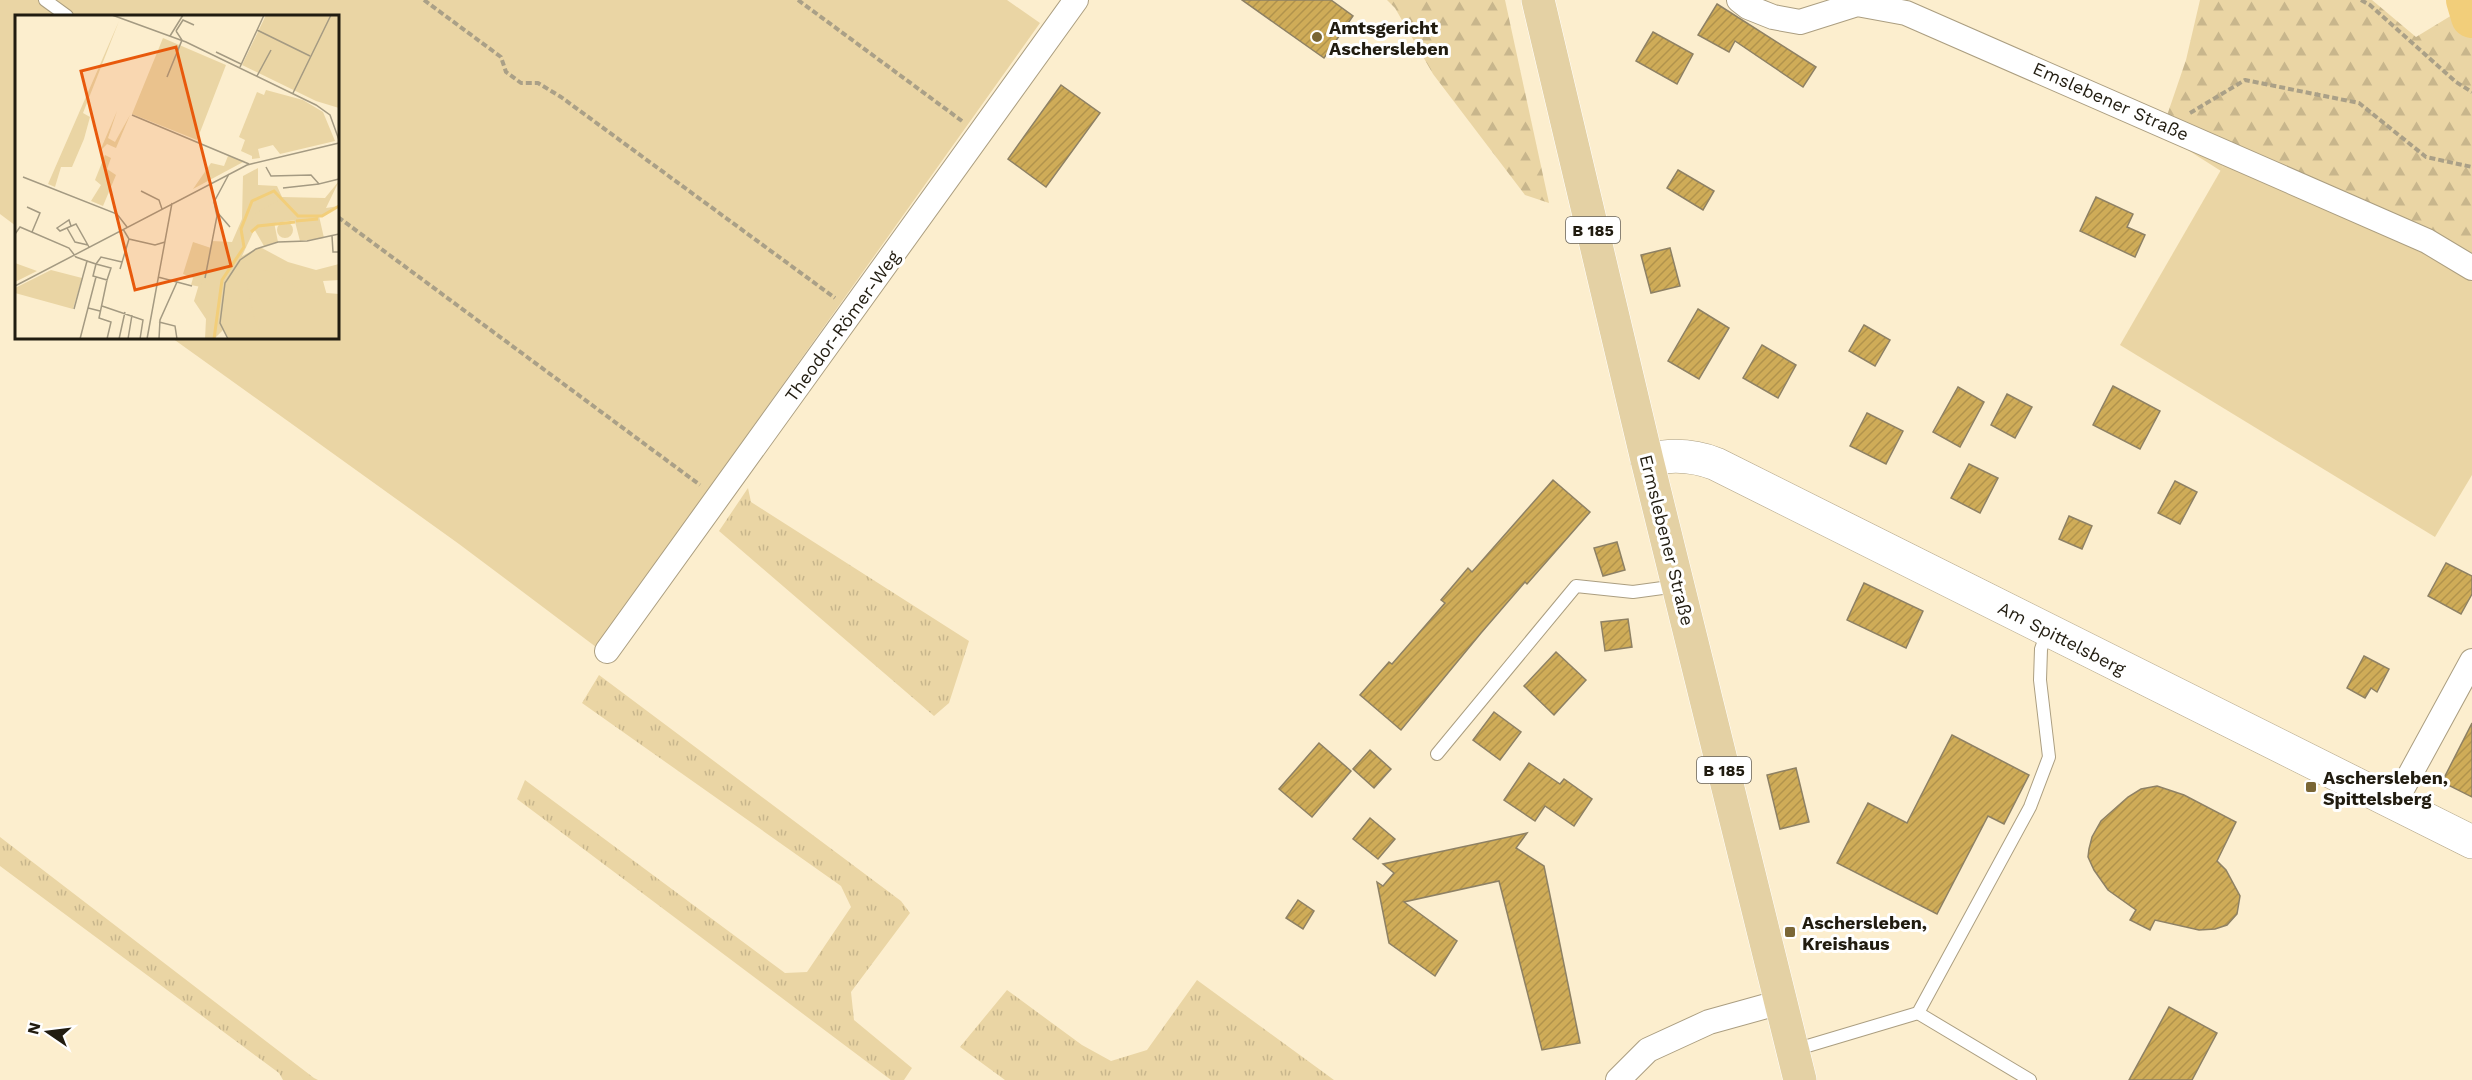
<svg xmlns="http://www.w3.org/2000/svg" width="2472" height="1080" viewBox="0 0 2472 1080" font-family="'Work Sans',sans-serif">
	<style>
		.grass { fill: url(#grass-tufts) }
		.forest { fill: url(#forest-firs) }
		.garden { fill: #ead5a4 }
		.lines { fill: none; stroke-linecap: round; stroke-linejoin: round }
		.river { stroke: #f2ce7a; stroke-width: 42 }
		.building { fill: url(#building-hatch); stroke: #8e8164; stroke-width: 1.5 }
		.lane-casing { stroke: #ab9e80; stroke-width: 14 }
		.street-casing { stroke: #ab9e80; stroke-width: 26 }
		.secondary-casing { stroke: #ab9e80; stroke-width: 34 }
		.primary-casing { stroke: #fff; stroke-width: 34 }
		.path { stroke: #aaa087; stroke-width: 4; stroke-dasharray: 6 3; stroke-linecap: butt }
		.lane { stroke: #fff; stroke-width: 12 }
		.street { stroke: #fff; stroke-width: 24 }
		.secondary { stroke: #fff; stroke-width: 33 }
		.primary { stroke: #e4d1a4; stroke-width: 33 }
		.poi-dot { fill: #7a6635; stroke: #fff; stroke-width: 2 }
		.labels { text-anchor: middle; dominant-baseline: central; stroke-width: 6; stroke-linejoin: round; paint-order: stroke }
		.shield { fill: #fff; stroke: #646058; stroke-width: 1.5 }
		.shield-label { font-size: 16px; font-weight: bold; fill: #211c10 }
		.poi-label { font-size: 18px; font-weight: bold; fill: #211c10; stroke: #fff; text-anchor: start }
		.street-label { font-size: 18px; fill: #211c10; stroke: #fff }
		.inset-river { fill: none; stroke: #f2ce7a; stroke-width: 3 }
		.inset-road { fill: none; stroke: #a49a82; stroke-width: 1.5 }
		.view { fill: #e8590c; fill-opacity: 0.15; stroke: #e8590c; stroke-width: 3 }
		.inset-edge { fill: none; stroke: #211c10; stroke-width: 3 }
	</style>
	<defs>
		<pattern id="grass-tufts" width="24" height="20" patternUnits="userSpaceOnUse" patternTransform="scale(1.5)"><rect width="24" height="20" fill="#ead5a4"/><path d="M3 7l-1-3M5 7V3M7 7l1-3M15 17l-1-3M17 17v-4M19 17l1-3" fill="none" stroke="#c8b68c"/></pattern>
		<pattern id="forest-firs" width="22" height="20" patternUnits="userSpaceOnUse" patternTransform="scale(1.5)"><rect width="22" height="20" fill="#ead5a4"/><path d="M5 1l3.5 6h-7zM16 11l3.5 6h-7z" fill="#c8b68c"/></pattern>
		<pattern id="building-hatch" width="6" height="6" patternUnits="userSpaceOnUse" patternTransform="scale(1.5)"><rect width="6" height="6" fill="#cfac58"/><path d="M-1 1l2-2M0 6l6-6M5 7l2-2" fill="none" stroke="#b1934c"/></pattern>
	</defs>
	<rect width="100%" height="100%" fill="#fceece"/>
	<g class="grass">
		<polygon points="748,488 751,502 969,641 949,703 934,716 719,531"/>
		<polygon points="599,675 901,901 910,913 851,992 854,1020 912,1068 904,1080 891,1080 517,799 525,780 785,973 807,972 851,907 841,886 582,703"/>
		<polygon points="0,837 314,1078 318,1080 283,1080 279,1073 0,866"/>
		<polygon points="1197,980 1334,1080 1005,1080 960,1047 1007,990 1082,1045 1111,1061 1147,1050"/>
	</g>
	<g class="forest">
		<polygon points="1387,0 1505,0 1549,203 1525,195 1433,74 1395,8"/>
		<polygon points="2200,0 2372,0 2416,37 2462,9 2457,0 2472,0 2472,282 2394,234 2224,164 2221,171 2161,133 2186,60"/>
	</g>
	<g class="garden">
		<polygon points="0,0 1007,0 1040,23 596,647 459,544 172,338 338,338 338,16 16,16 16,226 0,214"/>
		<polygon points="2225,163 2394,234 2472,282 2472,475 2435,537 2120,345"/>
	</g>
	<g class="lines">
		<polyline class="river" points="2467,0 2472,17"/>
	</g>
	<g class="building">
		<polygon points="1242,0 1331,0 1353,16 1324,58"/>
		<polygon points="1717,4 1816,67 1803,87 1735,41 1729,52 1698,35"/>
		<polygon points="1653,32 1693,54 1677,84 1636,61"/>
		<polygon points="1061,85 1100,113 1046,187 1008,159"/>
		<polygon points="1678,170 1714,191 1703,210 1667,188"/>
		<polygon points="2096,197 2133,214 2127,227 2145,235 2135,257 2080,231"/>
		<polygon points="1670,248 1680,286 1651,293 1641,255"/>
		<polygon points="1698,309 1729,328 1699,379 1668,361"/>
		<polygon points="1864,325 1890,340 1875,366 1849,351"/>
		<polygon points="1762,345 1796,365 1778,398 1743,378"/>
		<polygon points="2113,386 2160,411 2140,449 2093,425"/>
		<polygon points="1958,387 1984,402 1960,447 1933,432"/>
		<polygon points="2007,394 2032,407 2015,438 1991,425"/>
		<polygon points="1867,413 1903,431 1886,464 1850,446"/>
		<polygon points="1969,464 1998,478 1980,513 1951,498"/>
		<polygon points="1553,480 1590,512 1527,584 1525,582 1481,633 1401,730 1360,695 1389,662 1392,664 1445,603 1441,600 1468,568 1472,572"/>
		<polygon points="2175,481 2197,492 2180,524 2158,513"/>
		<polygon points="2069,516 2092,526 2082,549 2059,539"/>
		<polygon points="1617,542 1625,570 1603,576 1594,548"/>
		<polygon points="2446,563 2472,576 2472,594 2461,614 2428,596"/>
		<polygon points="1864,583 1923,611 1906,648 1847,620"/>
		<polygon points="1628,619 1632,647 1605,651 1601,622"/>
		<polygon points="1556,652 1586,680 1554,715 1524,686"/>
		<polygon points="2364,656 2389,669 2377,692 2371,688 2365,698 2347,688"/>
		<polygon points="1494,712 1521,732 1500,760 1473,740"/>
		<polygon points="2472,723 2472,797 2442,782"/>
		<polygon points="1952,735 2029,775 2004,824 1988,816 1937,914 1837,863 1868,803 1907,823"/>
		<polygon points="1319,743 1351,771 1312,817 1279,789"/>
		<polygon points="1370,750 1391,769 1374,788 1353,769"/>
		<polygon points="1529,763 1560,784 1564,779 1592,799 1574,826 1545,806 1535,821 1504,800"/>
		<polygon points="1796,768 1809,822 1780,829 1767,775"/>
		<polygon points="2157,786 2184,795 2236,822 2217,861 2226,870 2240,896 2237,914 2227,925 2215,929 2199,930 2155,920 2150,930 2130,920 2136,910 2108,890 2094,870 2088,857 2089,849 2092,837 2101,821 2128,797 2141,789"/>
		<polygon points="1370,818 1395,839 1378,859 1353,839"/>
		<polygon points="1527,833 1516,848 1544,866 1580,1043 1542,1050 1499,881 1404,902 1457,941 1435,976 1389,943 1377,882 1383,886 1394,873 1383,864"/>
		<polygon points="1298,900 1314,911 1303,929 1286,918"/>
		<polygon points="2169,1007 2217,1033 2192,1080 2129,1080"/>
	</g>
	<g class="lines">
		<defs>
			<g id="lane">
				<polyline points="45,0 67,16"/>
				<polyline points="1437,754 1576,586 1633,592 1677,586"/>
				<polyline points="1918,1013 2030,1080"/>
				<polyline points="1794,1050 1918,1013 2030,807 2049,757 2040,680 2041,649 2047,632"/>
			</g>
			<g id="street">
				<polyline points="1739,0 1748,7 1773,17 1800,22 1857,4 1906,13 2427,241 2472,268"/>
				<polyline points="607,651 1076,0"/>
				<polyline points="2394,804 2472,661"/>
				<polyline points="1618,1080 1648,1050 1709,1022 1781,1002"/>
			</g>
			<path id="secondary" d="M1647,460c24,-6 46,-5 69,4l756,378"/>
			<polyline id="primary" points="1538,0 1647,460 1800,1080"/>
		</defs>
		<use href="#lane" class="lane-casing"/>
		<use href="#street" class="street-casing"/>
		<use href="#secondary" class="secondary-casing"/>
		<use href="#primary" class="primary-casing"/>
		<g class="path">
			<polyline points="424,0 501,57 506,72 521,83 538,83 561,97 835,298"/>
			<polyline points="798,0 962,121"/>
			<polyline points="2361,0 2370,5 2456,82 2472,92"/>
			<polyline points="2190,113 2245,80 2359,103 2426,157 2472,167"/>
			<polyline points="338,217 700,485"/>
		</g>
		<use href="#lane" class="lane"/>
		<use href="#street" class="street"/>
		<use href="#secondary" class="secondary"/>
		<use href="#primary" class="primary"/>
	</g>
	<g class="poi-dot">
		<circle cx="1317" cy="37" r="6"/>
		<rect x="2305" y="781" width="12" height="12" rx="3"/>
		<rect x="1784" y="926" width="12" height="12" rx="3"/>
	</g>
	<g class="labels">
		<g class="shield">
			<rect x="1566" y="217" width="54" height="26" rx="4.5"/>
			<rect x="1697" y="757" width="54" height="26" rx="4.5"/>
		</g>
		<g class="shield-label">
			<text x="1593" y="230">B 185</text>
			<text x="1724" y="770">B 185</text>
		</g>
		<g class="poi-label">
			<text x="1329" y="27">Amtsgericht<tspan x="1329" dy="21">Aschersleben</tspan></text>
			<text x="2323" y="777">Aschersleben,<tspan x="2323" dy="21">Spittelsberg</tspan></text>
			<text x="1802" y="922">Aschersleben,<tspan x="1802" dy="21">Kreishaus</tspan></text>
		</g>
		<g class="street-label">
			<text transform="translate(2111 101) rotate(24)">Emslebener Straße</text>
			<text transform="translate(842 326) rotate(-54)">Theodor-Römer-Weg</text>
			<text transform="translate(1667 540) rotate(76)">Ermslebener Straße</text>
			<text transform="translate(2062 638) rotate(27)">Am Spittelsberg</text>
		</g>
	</g>
	<g transform="translate(15 15)">
		<rect width="324" height="324" fill="#fceece"/>
		<path d="M104,6l-36,92 7,4 -6,22 -12,28h-11l-6,20 -7,-3zM102,96l-9,27 7,4 15,-27 -14,33 -9,-4 -7,7zM90,140l6,3 -4,11 9,6 -13,31 -12,-5 10,-16 -6,-5z" fill="#ead5a4"/>
		<path d="M213,141l17,5 -52,28 18,-26 13,3zM243,153v17l19,1 5,11 43,1 14,-17 -13,27 13,-2 -17,10 -66,10 -14,30 18,-9 28,15 28,8 23,-6v16l-16,1 16,58h-110l-6,-9 -9,9h-9l1,-20 -12,-18 18,-60 20,1 10,-23 1,-43z" fill="#ead5a4"/>
		<path d="M253,255l35,21 36,3v45h-74l-10,-18 -8,-36 5,-12z" fill="#ead5a4"/>
		<path d="M251,0h73v93l-23,-7 -74,-36zM148,23l63,27 -29,75 -65,-26zM251,75l37,10 20,12 12,29 -55,13 -7,-9 -15,4 2,9 -8,1v-3l-11,-5 4,-11 -6,-3 18,-45 7,3zM266,184l14,19 24,-2 5,22 -24,3 -6,-23 -20,4 4,20 -14,4 -11,-19 -1,-12zM262 215a8 8 0 1 1 16 0a8 8 0 1 1-16 0ZM178,227l18,6 -10,39 -10,-2 2,-7 -10,-4zM0,248l22,8 -22,11zM36,255l31,8 -9,31 -58,-16v-5z" fill="#ead5a4"/>
		<path class="inset-river" d="M281,206l22,-2M236,217l7,-6 37,-4M199,324l8,-59 22,-33 -3,-18 11,-28 22,-10 24,25h24l17,-10"/>
		<path class="inset-road" d="M97,0l74,27 130,63 14,10 9,25M242,15l53,26M161,16l7,-11 11,5M155,21l13,-21M201,37l25,12M225,52l24,-52M242,61l14,-26M152,62l15,-37 -6,-9M278,78l38,-78M117,100l117,49M251,152l5,9 40,-1 8,9 20,-5M8,162l94,37 10,13M268,173l36,-4M126,176l18,9 3,9M12,192l13,6 -8,19M202,197l13,15M56,211l-2,-6 -12,8 3,3 16,-7 13,23M52,213l8,14 13,3M108,214l6,10 26,6 10,-3M0,219l5,-7 49,21 7,9 11,4 -13,48M317,221l1,16h6M72,246l9,3 5,-7 21,5M81,249l15,4 -4,12 -14,-4zM105,254l9,-30M81,262l-8,31 12,3M143,262l34,9M190,263l12,-62 -3,-14 15,-28M0,271l232,-121 92,-22M87,291l41,14 -3,19M144,307l16,4 2,13M65,324l8,-31M92,324l4,-17 -12,-4 8,-38M104,324l6,-27M113,324l4,-24M132,324l25,-136M144,324l1,-19 17,-38M213,324l-8,-16 5,-40 15,-23 16,-11 22,-7 29,-1 32,-7"/>
		<path class="view" d="M161,32l55,219 -96,24 -54,-219z"/>
		<rect width="324" height="324" class="inset-edge"/>
	</g>
	<g transform="translate(48 1032) rotate(284)" stroke="#ffffff" stroke-width="4.5" paint-order="stroke">
	<path d="M0-4.5L10 22L0 15L-10 22Z" fill="#211c10"/>
	<text y="-9" font-size="16" font-weight="bold" text-anchor="middle" fill="#211c10">N</text>
	</g>
</svg>
